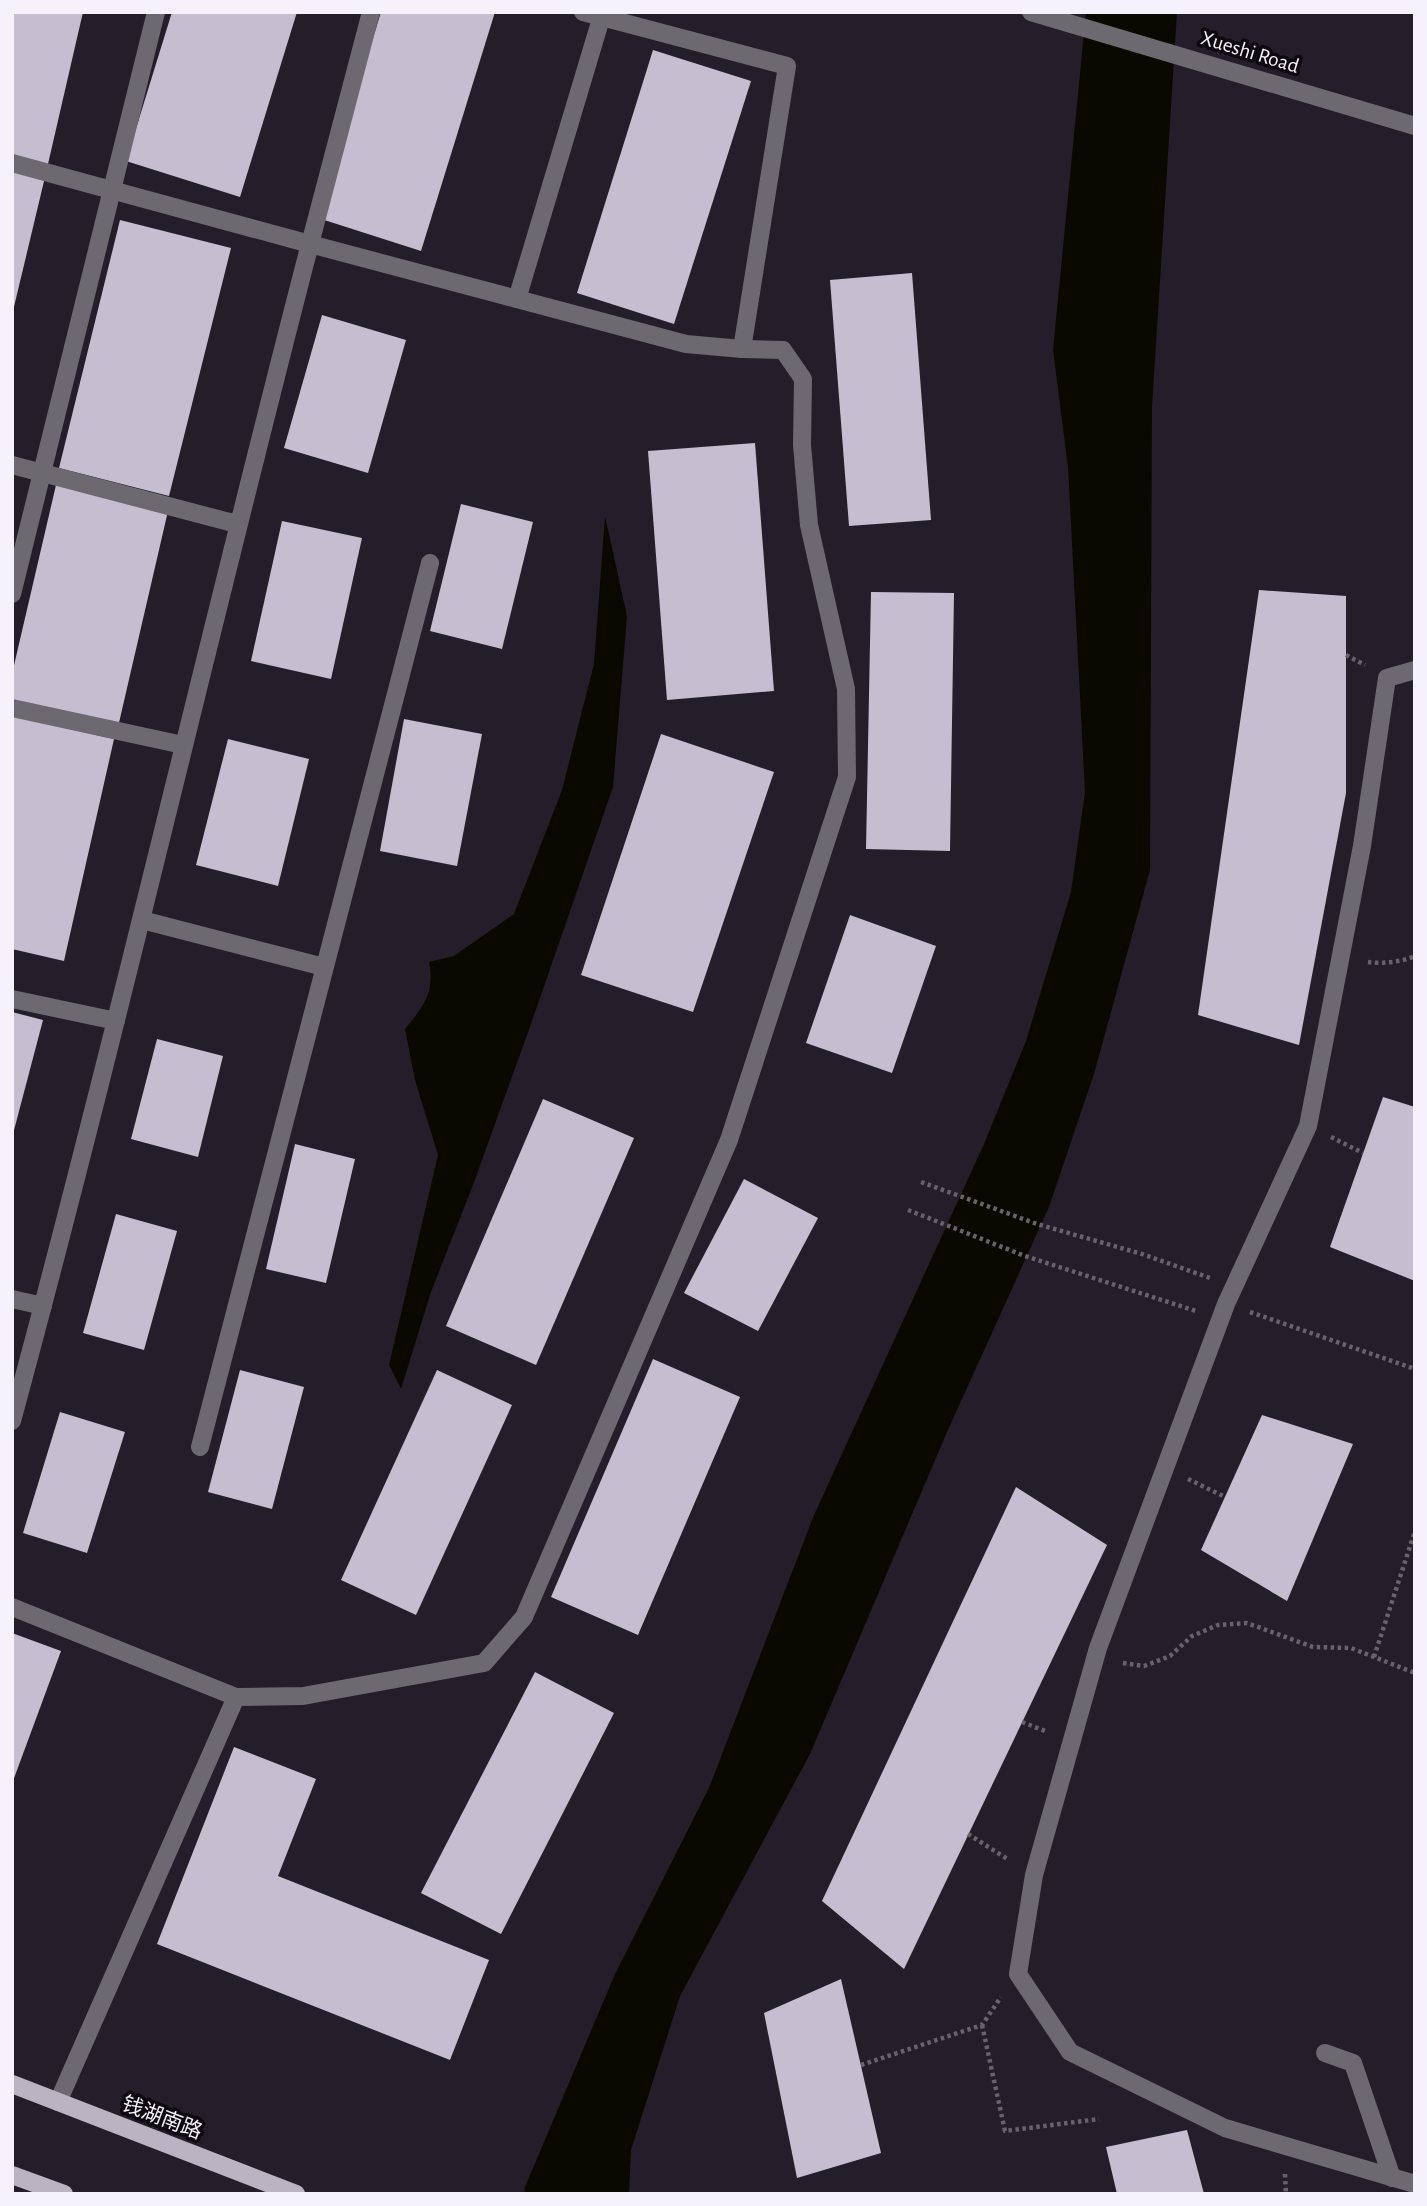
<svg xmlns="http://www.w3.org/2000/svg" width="1427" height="2206" viewBox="0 0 1427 2206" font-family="'Alegreya Sans','Noto Sans SC',sans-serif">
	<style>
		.water { fill: #090900 }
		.building { fill: #c6bed0 }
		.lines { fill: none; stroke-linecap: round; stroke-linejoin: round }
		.path { stroke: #67626d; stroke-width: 4.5; stroke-dasharray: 3.5 3.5; stroke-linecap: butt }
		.service { stroke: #6d6971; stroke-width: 18 }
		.tertiary { stroke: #6d6971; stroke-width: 18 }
		.primary { stroke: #b9b3c2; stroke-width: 18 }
		.labels { text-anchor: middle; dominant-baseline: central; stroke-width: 7; stroke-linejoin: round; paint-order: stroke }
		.street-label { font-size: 21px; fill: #f6f2fb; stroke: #0c090f }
	</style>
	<rect width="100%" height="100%" fill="#241e2b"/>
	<g class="water">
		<polygon points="1086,12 1177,12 1152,407 1150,870 1094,1074 1049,1207 947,1432 810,1754 680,1996 631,2150 629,2194 524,2194 525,2187 615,1974 709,1788 814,1515 984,1144 1026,1041 1071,892 1085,792 1068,467 1053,350"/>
		<path d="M605,516l22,100 -14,171 -82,237 -58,161 -42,107 -30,97 -12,-24 49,-210 -23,-75 -10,-51c19,-23 30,-36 24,-67l25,-6 60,-42 48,-124 32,-126z"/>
	</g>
	<g class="building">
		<polygon points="12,12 83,12 48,164 12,156"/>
		<polygon points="172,12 297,12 240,197 126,161"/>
		<polygon points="381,12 495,12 421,251 318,218"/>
		<polygon points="653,50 751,81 674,324 577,293"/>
		<polygon points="12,169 45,177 13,311 12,310"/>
		<polygon points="120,220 231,248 169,496 59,468"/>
		<polygon points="912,273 931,520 849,526 830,280"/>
		<polygon points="322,315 406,340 368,473 284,448"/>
		<polygon points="755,443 774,691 667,700 648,451"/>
		<polygon points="56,485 168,511 118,727 12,702 12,674"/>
		<polygon points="461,504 533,522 502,649 430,631"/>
		<polygon points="282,521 362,538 331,679 251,661"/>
		<polygon points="1259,590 1346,596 1346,793 1299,1045 1198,1015"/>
		<polygon points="871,592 954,593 950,851 866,849"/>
		<polygon points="12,716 114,739 64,961 12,949"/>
		<polygon points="404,719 482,734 457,866 380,851"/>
		<polygon points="661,734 774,772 693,1012 581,975"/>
		<polygon points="228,739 309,759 278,886 196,865"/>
		<polygon points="850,915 936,946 892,1073 806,1043"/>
		<polygon points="12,1012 43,1020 13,1134 12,1134"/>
		<polygon points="157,1039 223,1056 198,1157 131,1139"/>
		<polygon points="1383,1097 1415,1107 1415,1281 1330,1247"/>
		<polygon points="543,1099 634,1138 536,1365 446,1326"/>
		<polygon points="295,1144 355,1159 326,1283 266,1269"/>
		<polygon points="744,1179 818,1218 758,1331 684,1293"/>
		<polygon points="116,1214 177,1231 144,1350 83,1333"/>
		<polygon points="653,1359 740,1397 638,1635 551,1597"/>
		<polygon points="240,1370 304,1387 272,1509 208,1492"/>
		<polygon points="437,1370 512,1405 416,1615 341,1580"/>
		<polygon points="60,1412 125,1432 87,1553 23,1533"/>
		<polygon points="1262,1415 1353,1444 1287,1601 1201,1550"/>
		<polygon points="1016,1487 1107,1545 904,1969 822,1901"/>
		<polygon points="12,1633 61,1651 13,1781 12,1781"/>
		<polygon points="535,1672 614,1713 501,1934 421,1893"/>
		<polygon points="234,1747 316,1779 278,1876 489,1960 450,2060 157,1944"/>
		<polygon points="841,1979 881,2153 797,2178 764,2013"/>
		<polygon points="1187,2130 1204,2194 1117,2194 1106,2147"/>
	</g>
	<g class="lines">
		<g class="path">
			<polyline points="1346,655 1365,665"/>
			<path d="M1368,962c14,2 34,0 47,-6"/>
			<polyline points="1331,1137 1363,1153"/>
			<polyline points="921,1182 1037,1224 1142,1254 1210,1278"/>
			<polyline points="908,1210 1025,1256 1196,1311"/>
			<polyline points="1250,1312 1415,1369"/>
			<polyline points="1188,1479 1225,1497"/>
			<polyline points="1374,1657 1415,1531"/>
			<polyline points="1123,1663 1144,1666 1170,1656 1192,1636 1218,1625 1247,1623 1313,1647 1351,1648 1415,1673"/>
			<polyline points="1022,1722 1048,1732"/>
			<polyline points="968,1834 1009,1860"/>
			<polyline points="982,2025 1005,2131 1099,2119"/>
			<polyline points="861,2065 982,2025 1001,1997"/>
			<polyline points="1285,2174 1286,2194"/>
		</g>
		<g class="service">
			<polyline points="12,163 310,244 371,12"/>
			<polyline points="517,299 686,344 742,349"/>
			<polyline points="12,465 237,524"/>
			<polyline points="12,594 156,12"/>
			<polyline points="1415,670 1387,678 1362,846 1308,1126 1226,1304 1098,1648 1034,1875 1018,1974 1070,2052 1225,2128 1415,2184"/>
			<polyline points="12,708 183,745"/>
			<polyline points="142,920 324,967"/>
			<polyline points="12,999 116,1021"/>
			<polyline points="12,1299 43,1306"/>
			<path d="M12,1421c106,-391 196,-785 298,-1177l207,55 86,-287"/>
			<polyline points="200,1447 430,563"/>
			<polyline points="12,1607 236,1697"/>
			<polyline points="1325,2053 1353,2063 1392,2178"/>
			<polyline points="58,2102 236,1697 303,1696 484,1663 524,1617 729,1140 847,777 846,689 809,525 802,445 803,379 783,350 742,349 787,66 583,12"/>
		</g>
		<polyline class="tertiary" points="1031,12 1415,126"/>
		<g class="primary">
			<polyline points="12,2084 296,2194"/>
			<polyline points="12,2175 64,2194"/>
		</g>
	</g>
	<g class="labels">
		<g class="street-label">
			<text transform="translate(1250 52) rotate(17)">Xueshi Road</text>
			<text transform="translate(162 2118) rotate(21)">钱湖南路</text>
		</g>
	</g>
	<rect width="1427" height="2206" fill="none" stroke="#f6f2fb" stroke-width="28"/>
</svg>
